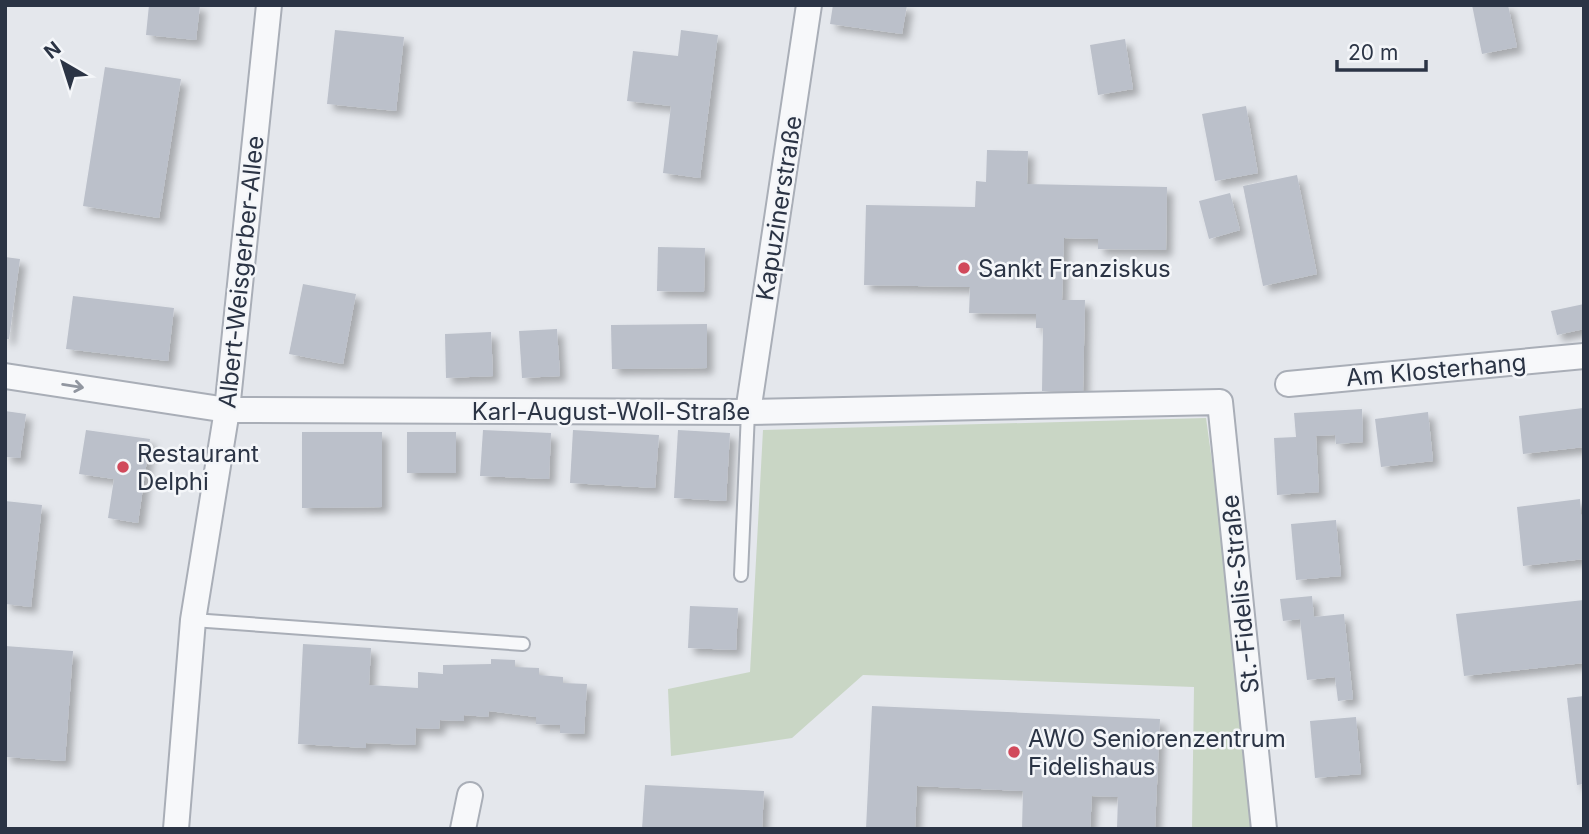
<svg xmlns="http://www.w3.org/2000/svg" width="1589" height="834" viewBox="0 0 1589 834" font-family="Inter,sans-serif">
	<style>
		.green { fill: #c9d6c5 }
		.building { fill: #bbc0ca; filter: url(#shadow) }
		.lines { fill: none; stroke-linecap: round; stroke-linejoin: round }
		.lane-casing { stroke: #a9aeb7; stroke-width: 16 }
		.street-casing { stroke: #a9aeb7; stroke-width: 28 }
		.lane { stroke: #f7f8fa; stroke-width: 12 }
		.street { stroke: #f7f8fa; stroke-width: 24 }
		.oneway { stroke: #9196a0 }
		.poi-dot { fill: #d1495b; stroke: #f4f6f9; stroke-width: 2.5 }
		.labels { text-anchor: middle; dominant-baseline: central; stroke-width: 5; stroke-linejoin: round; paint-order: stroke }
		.street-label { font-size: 24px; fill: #2b3445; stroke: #f4f6f9 }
		.poi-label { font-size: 24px; fill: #2b3445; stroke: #f4f6f9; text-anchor: start }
	</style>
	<defs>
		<filter id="shadow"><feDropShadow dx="6" dy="6" stdDeviation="3.5" flood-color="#0004"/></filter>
	</defs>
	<rect width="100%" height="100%" fill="#e4e7ec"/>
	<polygon class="green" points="1206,418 1263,829 1192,829 1194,687 863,675 792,738 671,756 668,689 750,672 763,430"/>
	<g class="building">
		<polygon points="149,5 200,5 196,40 146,35"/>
		<polygon points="833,5 907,5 902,34 830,24"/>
		<polygon points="1472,5 1508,5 1517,47 1482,54"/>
		<polygon points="335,30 404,37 396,111 327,104"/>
		<polygon points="681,30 718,35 700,178 663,173 671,106 627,101 633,51 678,56"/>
		<polygon points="1125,39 1133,89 1098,95 1090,45"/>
		<polygon points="105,67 181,79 159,218 83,206"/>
		<polygon points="1246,106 1258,173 1215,181 1202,114"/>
		<polygon points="987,150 1028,151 1027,184 1167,187 1166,250 1098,249 1098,239 1064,238 1062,300 1085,300 1083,392 1042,391 1043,328 1036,328 1036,314 969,313 970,287 864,285 866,205 975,207 976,181 986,182"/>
		<polygon points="1297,175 1317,274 1263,286 1243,186"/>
		<polygon points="1230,193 1240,230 1209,239 1199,201"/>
		<polygon points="658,247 705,248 704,292 657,291"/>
		<polygon points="5,257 20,259 9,339 5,339"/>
		<polygon points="303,284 356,294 343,364 289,354"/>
		<polygon points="73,296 174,308 168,361 66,349"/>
		<polygon points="1584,304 1584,329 1557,335 1551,311"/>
		<polygon points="707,324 707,368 612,369 611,325"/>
		<polygon points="557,329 560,376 522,378 519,331"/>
		<polygon points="491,332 493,376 446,378 445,334"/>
		<polygon points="1583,408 1584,447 1523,454 1519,416"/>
		<polygon points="1362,409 1363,442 1336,444 1335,435 1316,436 1319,492 1277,495 1274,438 1296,437 1294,413"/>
		<polygon points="5,411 26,414 20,458 5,457"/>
		<polygon points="1428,412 1433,461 1381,467 1375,419"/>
		<polygon points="86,430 150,439 138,523 108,518 114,479 79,474"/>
		<polygon points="483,430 551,433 549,479 480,476"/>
		<polygon points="573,430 659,435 655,488 570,483"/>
		<polygon points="678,430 730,433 726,501 674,498"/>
		<polygon points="302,432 382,432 382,507 302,508"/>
		<rect x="407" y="432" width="49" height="41"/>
		<polygon points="1580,499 1584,559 1523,566 1517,507"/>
		<polygon points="5,501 42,505 31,607 5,604"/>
		<polygon points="1336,520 1341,576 1296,580 1291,524"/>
		<polygon points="1312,596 1314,617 1344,614 1353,699 1338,701 1335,677 1307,680 1300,619 1283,621 1280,599"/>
		<polygon points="1584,600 1584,663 1464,676 1456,614"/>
		<polygon points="690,606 738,608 736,650 688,648"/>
		<polygon points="303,644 371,648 369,685 418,688 418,672 443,674 443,665 491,664 491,659 515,660 515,667 539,668 539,675 563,677 563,683 587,684 584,734 560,733 560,725 536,724 536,717 489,711 488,717 464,715 464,721 440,720 439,729 416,728 415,745 366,743 366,748 298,744"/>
		<polygon points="5,646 73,651 65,761 5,757"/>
		<polygon points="1584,696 1584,784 1577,785 1567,698"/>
		<polygon points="872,706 1160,719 1155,829 1117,829 1118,797 1092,796 1090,829 1022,829 1023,791 917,786 915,829 866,829"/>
		<polygon points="1356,717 1361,774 1315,778 1310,721"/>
		<polygon points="645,785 764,791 762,829 642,829"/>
	</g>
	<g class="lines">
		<defs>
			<g id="lane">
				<polyline points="741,575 748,412"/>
				<polyline points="193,620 523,644"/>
			</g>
			<g id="street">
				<polyline points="5,376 227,410 748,412 1220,402 1264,829"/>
				<polyline points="1288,384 1584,356"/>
				<polyline points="748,412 809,5"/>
				<polyline points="176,829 193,620 227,410 269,5"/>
				<polyline points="463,829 470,795"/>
			</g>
		</defs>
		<use href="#lane" class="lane-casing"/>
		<use href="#street" class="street-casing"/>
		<use href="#lane" class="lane"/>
		<use href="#street" class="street"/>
	</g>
	<defs><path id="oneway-shaft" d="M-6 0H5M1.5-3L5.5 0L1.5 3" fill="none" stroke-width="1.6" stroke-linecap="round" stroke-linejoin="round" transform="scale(1.75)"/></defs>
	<use class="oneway" href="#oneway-shaft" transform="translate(73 386) rotate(9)"/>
	<g class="poi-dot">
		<circle cx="964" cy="268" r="7"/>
		<circle cx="123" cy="467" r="7"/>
		<circle cx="1014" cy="752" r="7"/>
	</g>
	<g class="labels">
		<g class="street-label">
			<text transform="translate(779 208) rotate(-81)">Kapuzinerstraße</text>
			<text transform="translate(241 272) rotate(-84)">Albert-Weisgerber-Allee</text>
			<text transform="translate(1436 370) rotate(-5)">Am Klosterhang</text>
			<text x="611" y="411">Karl-August-Woll-Straße</text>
			<text transform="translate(1240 594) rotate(-96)">St.-Fidelis-Straße</text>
		</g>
		<g class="poi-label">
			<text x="978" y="268">Sankt Franziskus</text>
			<text x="137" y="453">Restaurant<tspan x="137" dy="28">Delphi</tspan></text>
			<text x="1028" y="738">AWO Seniorenzentrum<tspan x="1028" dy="28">Fidelishaus</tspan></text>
		</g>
	</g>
	<rect width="1589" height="834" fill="none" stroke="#2b3445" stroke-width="14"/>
	<g transform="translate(63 63) rotate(321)" stroke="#f4f6f9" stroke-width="5" paint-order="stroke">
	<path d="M0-5L12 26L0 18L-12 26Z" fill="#2b3445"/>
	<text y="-10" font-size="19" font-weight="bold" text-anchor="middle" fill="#2b3445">N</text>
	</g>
	<path d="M1337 60v10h89v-10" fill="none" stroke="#2b3445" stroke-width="3.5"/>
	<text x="1348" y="60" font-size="21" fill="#2b3445" stroke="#f4f6f9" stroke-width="5" paint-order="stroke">20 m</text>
</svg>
